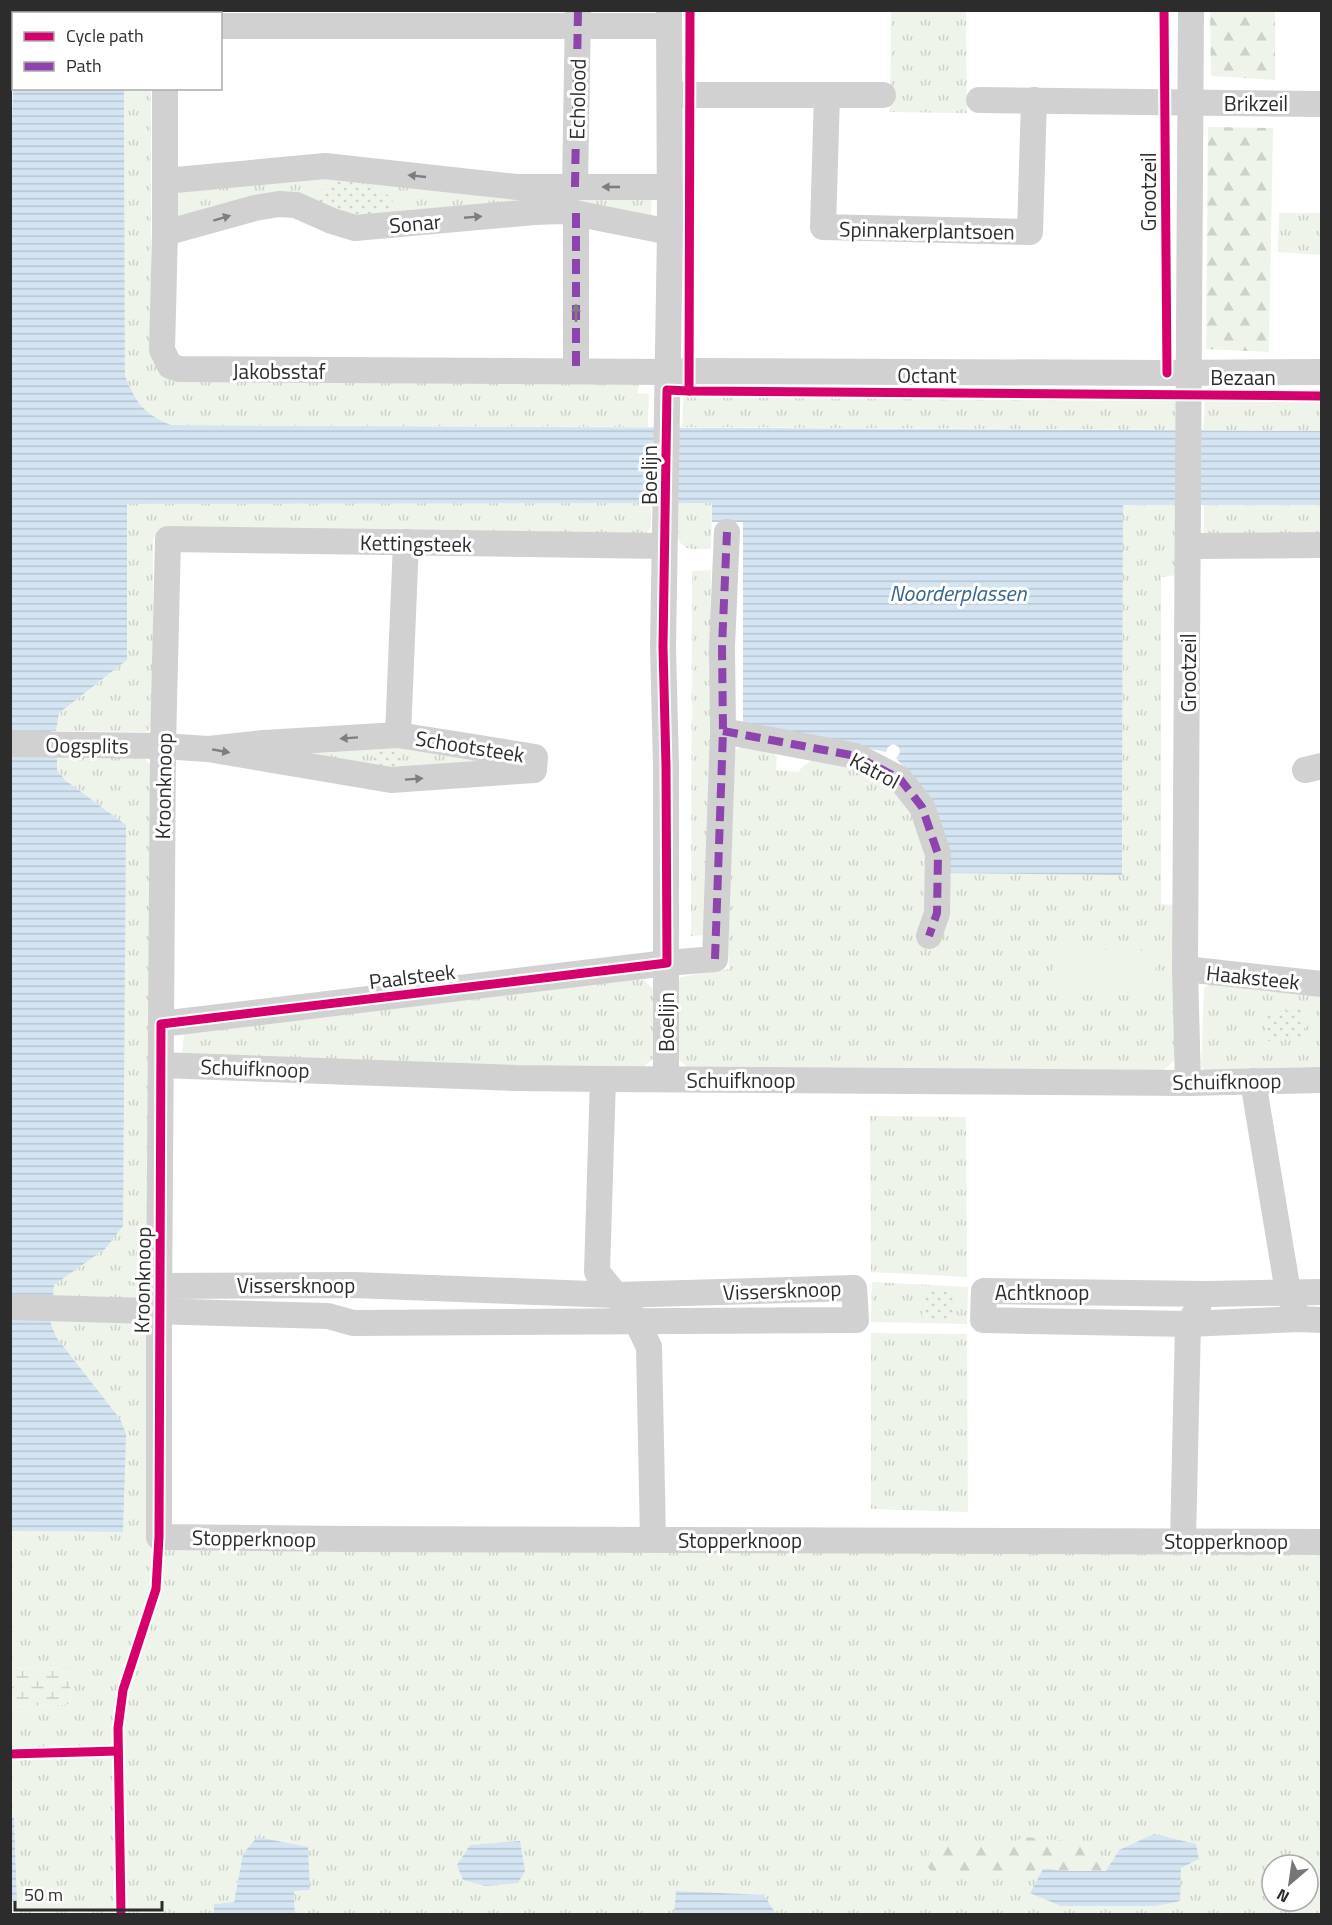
<svg xmlns="http://www.w3.org/2000/svg" width="1332" height="1925" viewBox="0 0 1332 1925" font-family="'Titillium Web',sans-serif">
	<style>
		.grass { fill: url(#grass-tufts); fill-rule: evenodd }
		.forest { fill: url(#forest-firs) }
		.wetland { fill: url(#wetland-marsh) }
		.park { fill: url(#park-dots) }
		.pitch { fill: #eef4ea }
		.water { fill: url(#water-rules) }
		.lines { fill: none; stroke-linecap: round; stroke-linejoin: round }
		.minor { stroke: #d1d1d1; stroke-width: 26 }
		.quiet { stroke: #8e44ad; stroke-width: 8; stroke-dasharray: 15 8; stroke-linecap: butt }
		.cycleway-casing { stroke: #fff; stroke-width: 13 }
		.cycleway { stroke: #d6006c; stroke-width: 9 }
		.oneway { fill: #7e7e7e }
		.labels { text-anchor: middle; dominant-baseline: central; stroke-width: 6; stroke-linejoin: round; paint-order: stroke }
		.street-label { font-size: 21px; fill: #2c2c2c; stroke: #fff }
		.water-label { font-size: 22px; font-style: italic; fill: #376691; stroke: #fff }
	</style>
	<defs>
		<pattern id="grass-tufts" width="24" height="20" patternUnits="userSpaceOnUse" patternTransform="scale(1.5)"><rect width="24" height="20" fill="#eef4ea"/><path d="M3 7l-1-3M5 7V3M7 7l1-3M15 17l-1-3M17 17v-4M19 17l1-3" fill="none" stroke="#ccd1c9"/></pattern>
		<pattern id="forest-firs" width="22" height="20" patternUnits="userSpaceOnUse" patternTransform="scale(1.5)"><rect width="22" height="20" fill="#eef4ea"/><path d="M5 1l3.5 6h-7zM16 11l3.5 6h-7z" fill="#ccd1c9"/></pattern>
		<pattern id="wetland-marsh" width="20" height="14" patternUnits="userSpaceOnUse" patternTransform="scale(1.5)"><rect width="20" height="14" fill="#eef4ea"/><path d="M1 5h8M5 5V1M11 12h8M15 12V8" fill="none" stroke="#ccd1c9"/></pattern>
		<pattern id="park-dots" width="8" height="8" patternUnits="userSpaceOnUse" patternTransform="scale(1.5)"><rect width="8" height="8" fill="#eef4ea"/><path d="M2 2h.1M6 6h.1" fill="none" stroke="#ccd1c9" stroke-width="1.8" stroke-linecap="round"/></pattern>
		<pattern id="water-rules" width="6" height="5" patternUnits="userSpaceOnUse" patternTransform="scale(1.5)"><rect width="6" height="5" fill="#d4e4f2"/><path d="M0 2.5h6" fill="none" stroke="#b6c4d0"/></pattern>
	</defs>
	<rect width="100%" height="100%" fill="#fff"/>
	<g class="grass">
		<polygon points="891,11 966,11 967,113 890,112"/>
		<path d="M124,89h27v263l9,18 479,11 -1,12 11,1 -1,33 -477,-2c-27,-11 -35,-22 -46,-49z"/>
		<polygon points="324,171 470,188 562,205 391,217 331,213 173,219 176,185"/>
		<polygon points="578,193 652,195 651,219 578,203"/>
		<polygon points="1279,213 1321,213 1321,255 1278,252"/>
		<polygon points="683,397 1176,401 1176,430 682,427"/>
		<polygon points="1205,399 1321,399 1321,431 1203,430"/>
		<polygon points="651,502 651,527 646,535 158,533 153,539 153,722 148,731 143,732 56,731 59,713 127,660 126,504"/>
		<path d="M677,502l35,1 -1,46c-7,0 -18,1 -24,-1 -16,-7 -11,-32 -10,-46z"/>
		<path d="M1123,505h55l-1,70 -16,2v327l16,1 -2,155 -15,13h-466l-16,-14 -2,-74 5,-8 48,-8 -1,-23 7,-196 14,-7 17,2 11,12 -1,13 22,2c12,-15 21,-13 40,-12l284,115z"/>
		<rect x="1204" y="505" width="117" height="31"/>
		<polygon points="711,570 708,935 691,936 692,571"/>
		<polygon points="386,740 525,765 392,774 261,753"/>
		<polygon points="142,755 153,769 148,1292 142,1299 53,1298 54,1285 105,1249 126,825 65,780 57,770 57,757"/>
		<polygon points="643,979 654,990 654,1058 638,1072 182,1058 184,1031"/>
		<polygon points="1212,982 1321,995 1321,1073 1215,1076 1201,1067 1204,988"/>
		<polygon points="870,1116 966,1117 967,1277 871,1272"/>
		<polygon points="872,1282 968,1287 967,1324 871,1322"/>
		<path d="M69,1320l76,2 3,5 9,218 -4,47 6,-1 4,-46 1158,4v365h-545l-12,-19 -88,-3 -2,22h-379l-1,-23 16,-1 -67,-36 -9,48 -20,2v10h-203l-1,-13 7,-1 -3,-82h-4l1,-111 60,-3 -3,-37 -57,2v-138l112,1 -73,-211zM1272,1865h36v36h-36z"/>
		<polygon points="871,1333 967,1334 968,1512 871,1509"/>
	</g>
	<g class="forest">
		<polygon points="1210,11 1275,11 1275,80 1211,76"/>
		<polygon points="1208,127 1273,128 1269,352 1206,349"/>
		<polygon points="1024,1837 1097,1844 1106,1871 1065,1871 1041,1868 1025,1876 935,1876 927,1866 929,1852 942,1843 1003,1847"/>
	</g>
	<polygon class="wetland" points="69,1667 71,1704 11,1707 11,1669"/>
	<g class="park">
		<path d="M337,180c24,1 35,4 55,18l1,7c-23,19 -51,7 -76,-2l-1,-7 9,-10z"/>
		<polygon points="375,747 402,751 399,772 372,767"/>
		<polygon points="1303,1009 1306,1037 1267,1041 1264,1013"/>
		<polygon points="923,1290 954,1292 952,1320 922,1319"/>
	</g>
	<polygon class="pitch" points="1053,949 1156,951 1155,995 1053,995"/>
	<g class="water">
		<polygon points="16,10 124,11 124,14 16,14"/>
		<path d="M13,85l1,3 110,1 1,287c11,27 19,38 46,49l1150,6v74h-198l-1,370 -175,-2 -40,-102 -11,-13 4,-5 -1,-6 -6,-3 -5,3 -2,5 -143,-28v-202h-31v-19l-585,1v156l-68,53 -3,18h-5l1,26h5v13l8,10 61,45 -3,401 -18,23 -51,36 -1,13 -3,1v22l6,16 64,82 6,15 -3,98 -112,-1 -1,-1344z"/>
		<polygon points="10,1818 14,1818 17,1901 11,1901"/>
		<polygon points="1154,1834 1196,1844 1199,1859 1181,1868 1180,1901 1156,1906 1061,1906 1030,1893 1043,1869 1065,1871 1106,1871 1119,1850"/>
		<polygon points="257,1837 308,1847 310,1890 294,1891 295,1914 214,1914 214,1904 234,1902 243,1854"/>
		<polygon points="520,1841 525,1871 518,1883 485,1886 463,1880 457,1865 470,1845"/>
		<polygon points="676,1891 764,1895 776,1914 674,1914"/>
	</g>
	<g class="lines">
		<g class="minor">
			<polyline points="165,14 165,10"/>
			<polyline points="10,25 14,25"/>
			<polyline points="220,26 668,26"/>
			<polyline points="165,88 165,233 162,350 170,366 180,369 668,372 690,371 1167,373 1322,372"/>
			<polyline points="670,95 883,95"/>
			<polyline points="827,95 823,227 1030,232 1034,100"/>
			<polyline points="979,100 1322,104"/>
			<polyline points="165,181 325,166 517,187 669,187"/>
			<polyline points="575,187 578,11"/>
			<polyline points="576,213 576,371"/>
			<polyline points="165,233 255,208 279,204 296,205 332,221 355,228 534,212 564,211 670,232"/>
			<polyline points="664,546 168,539 163,746 159,1310 159,1537 348,1539 1322,1542"/>
			<polyline points="1189,546 1322,545"/>
			<polyline points="723,731 856,756 900,779 922,807 938,854 937,913 929,936"/>
			<polyline points="398,735 406,542"/>
			<polyline points="10,744 163,746 208,749 391,780 534,770 535,757 398,735 264,743 208,749"/>
			<polyline points="1305,770 1322,766"/>
			<polyline points="1185,969 1322,984"/>
			<polyline points="161,1024 667,963 715,959 723,731 722,647 727,532"/>
			<polyline points="161,1065 516,1078 603,1079 1188,1083 1322,1080"/>
			<polyline points="603,1079 597,1272 636,1320 649,1347 653,1539"/>
			<polyline points="666,1079 666,766 663,647 670,232 669,10"/>
			<polyline points="1253,1081 1288,1292 1294,1307"/>
			<polyline points="1188,1083 1185,969 1191,10"/>
			<polyline points="1322,1292 1207,1294 984,1291 983,1320 1188,1324 1299,1319 1322,1320"/>
			<polyline points="10,1307 328,1316 353,1323 856,1320 854,1288 616,1295 354,1285 160,1286"/>
			<polyline points="1183,1541 1188,1324 1198,1309"/>
		</g>
		<g class="quiet">
			<polyline points="575,187 578,10"/>
			<polyline points="576,213 576,371"/>
			<polyline points="723,731 856,756 900,779 922,807 938,854 937,913 929,936"/>
			<polyline points="715,959 723,731 722,647 727,532"/>
		</g>
		<defs>
			<g id="cycleway">
				<polyline points="1164,10 1167,373"/>
				<polyline points="689,391 690,10"/>
				<polyline points="10,1754 118,1751"/>
				<polyline points="121,1914 118,1728 123,1690 156,1589 159,1537 161,1024 667,963 666,766 663,647 667,390 689,391 1322,396"/>
			</g>
		</defs>
		<use href="#cycleway" class="cycleway-casing"/>
		<use href="#cycleway" class="cycleway"/>
	</g>
	<defs><path id="oneway-solid" d="M-6-.8H1V-3.2L6.5 0L1 3.2V.8H-6Z" transform="scale(1.5)"/></defs>
	<g class="oneway">
		<use href="#oneway-solid" transform="translate(417 176) rotate(-174)"/>
		<use href="#oneway-solid" transform="translate(611 187) rotate(180)"/>
		<use href="#oneway-solid" transform="translate(473 217) rotate(-5)"/>
		<use href="#oneway-solid" transform="translate(222 218) rotate(-17)"/>
		<use href="#oneway-solid" transform="translate(576 313) rotate(-90)"/>
		<use href="#oneway-solid" transform="translate(349 738) rotate(176)"/>
		<use href="#oneway-solid" transform="translate(221 751) rotate(10)"/>
		<use href="#oneway-solid" transform="translate(414 779) rotate(-4)"/>
	</g>
	<g class="labels">
		<g class="street-label">
			<text transform="translate(577 99) rotate(-89)">Echolood</text>
			<text x="1256" y="103">Brikzeil</text>
			<text transform="translate(1148 192) rotate(-90)">Grootzeil</text>
			<text transform="translate(415 223) rotate(-5)">Sonar</text>
			<text transform="translate(927 230) rotate(1)">Spinnakerplantsoen</text>
			<text x="279" y="371">Jakobsstaf</text>
			<text x="927" y="375">Octant</text>
			<text x="1243" y="377">Bezaan</text>
			<text transform="translate(649 475) rotate(-90)">Boelijn</text>
			<text transform="translate(416 543) rotate(1)">Kettingsteek</text>
			<text transform="translate(1188 673) rotate(-90)">Grootzeil</text>
			<text transform="translate(87 745) rotate(1)">Oogsplits</text>
			<text transform="translate(470 746) rotate(9)">Schootsteek</text>
			<text transform="translate(875 770) rotate(28)">Katrol</text>
			<text transform="translate(163 786) rotate(-89)">Kroonknoop</text>
			<text transform="translate(412 976) rotate(-7)">Paalsteek</text>
			<text transform="translate(1253 977) rotate(6)">Haaksteek</text>
			<text transform="translate(666 1022) rotate(-90)">Boelijn</text>
			<text transform="translate(255 1068) rotate(2)">Schuifknoop</text>
			<text x="741" y="1080">Schuifknoop</text>
			<text transform="translate(1227 1081) rotate(-1)">Schuifknoop</text>
			<text transform="translate(142 1280) rotate(-89)">Kroonknoop</text>
			<text x="296" y="1285">Vissersknoop</text>
			<text transform="translate(782 1290) rotate(-2)">Vissersknoop</text>
			<text x="1042" y="1292">Achtknoop</text>
			<text transform="translate(254 1538) rotate(1)">Stopperknoop</text>
			<text x="740" y="1540">Stopperknoop</text>
			<text x="1226" y="1541">Stopperknoop</text>
		</g>
		<g class="water-label">
			<text x="958" y="593">Noorderplassen</text>
		</g>
	</g>
	<rect width="1332" height="1925" fill="none" stroke="#2c2c2c" stroke-width="24"/>
	<rect x="12" y="12" width="210" height="78" fill="#ffffff" stroke="#ababab" stroke-width="1.5"/>
	<rect x="24" y="32" width="30" height="9" fill="#d6006c" stroke="#ababab" stroke-width="1.5"/>
	<text x="66" y="42" font-size="18" fill="#2c2c2c">Cycle path</text>
	<rect x="24" y="62" width="30" height="9" fill="#8e44ad" stroke="#ababab" stroke-width="1.5"/>
	<text x="66" y="72" font-size="18" fill="#2c2c2c">Path</text>
	<g transform="translate(1290 1883) rotate(209)"><circle r="28" fill="#ffffff" stroke="#ababab" stroke-width="1.5"/>
	<path d="M0-4.5L10 22L0 15L-10 22Z" fill="#767676"/>
	<text y="-9" font-size="16" font-weight="bold" text-anchor="middle" fill="#2c2c2c">N</text>
	</g>
	<path d="M15 1901v9h147v-9" fill="none" stroke="#2c2c2c" stroke-width="3"/>
	<text x="24" y="1901" font-size="18" fill="#2c2c2c" stroke="#ffffff" stroke-width="4.5" paint-order="stroke">50 m</text>
</svg>
